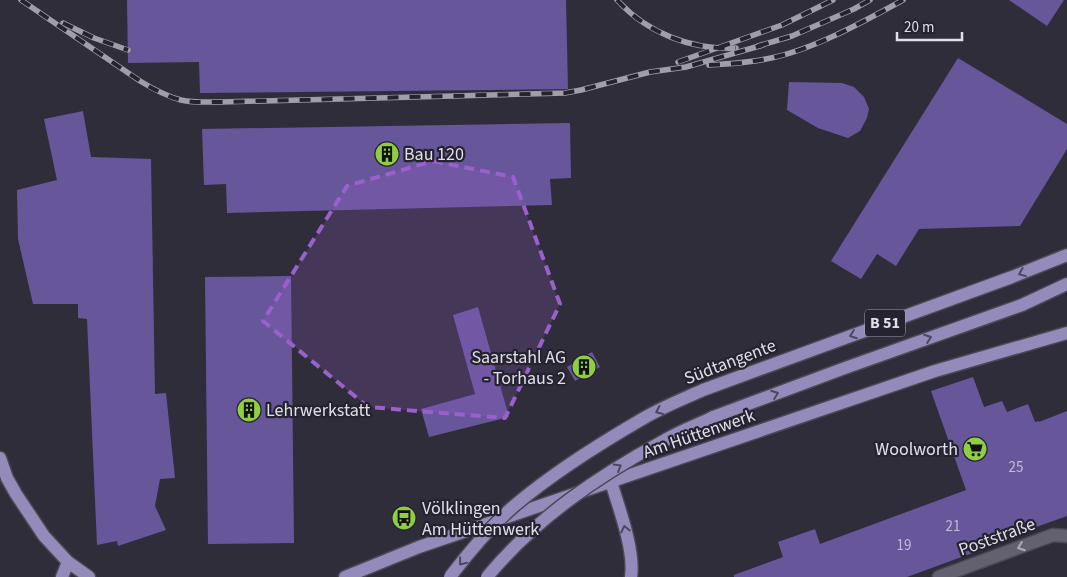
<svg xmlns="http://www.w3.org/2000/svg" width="1067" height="577" viewBox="0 0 1067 577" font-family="'Source Sans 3',sans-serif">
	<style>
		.building { fill: #68569a }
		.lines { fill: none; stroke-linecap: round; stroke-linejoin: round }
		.minor-casing { stroke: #4c4955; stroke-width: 15 }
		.major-casing { stroke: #4c4955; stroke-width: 15 }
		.minor { stroke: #636070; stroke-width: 12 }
		.major { stroke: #958bbb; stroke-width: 12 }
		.rail-casing { stroke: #a19eaa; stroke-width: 5.5 }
		.rail { stroke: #262331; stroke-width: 4; stroke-dasharray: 11; stroke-linecap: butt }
		.major-bridge-casing { stroke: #4c4955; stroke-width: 15; stroke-linecap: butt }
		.major-bridge { stroke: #958bbb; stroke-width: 12 }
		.oneway { stroke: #4d4761 }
		.oneway2 { stroke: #aeacb8 }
		.marked { fill: #9961cb; fill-opacity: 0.2; stroke: #9961cb; stroke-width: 4; stroke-dasharray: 10 6; stroke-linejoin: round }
		.labels { text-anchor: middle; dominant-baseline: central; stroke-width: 4.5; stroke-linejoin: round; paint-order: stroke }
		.number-label { font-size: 15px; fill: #c2bcd4 }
		.shield { fill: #262331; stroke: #a8a6b1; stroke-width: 1 }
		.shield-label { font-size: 16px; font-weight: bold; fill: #e0dee8 }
		.poi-label { font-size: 18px; fill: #e0dee8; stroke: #262331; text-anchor: start }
		.street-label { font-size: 18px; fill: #e0dee8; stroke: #262331 }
	</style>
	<rect width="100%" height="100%" fill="#302d3b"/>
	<g class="building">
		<polygon points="127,0 566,0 568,89 200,93 199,62 128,63"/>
		<polygon points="1009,0 1064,0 1047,26"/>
		<polygon points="958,58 1067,124 1067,149 1020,226 919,229 896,266 877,254 861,279 831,261"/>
		<polygon points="789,82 842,83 854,87 864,97 869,109 867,118 860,131 848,138 818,128 787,110"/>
		<polygon points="83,111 91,157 151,159 155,394 166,393 175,478 160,479 155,506 166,530 118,546 117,541 97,545 87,319 78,318 78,304 33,304 18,239 17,190 57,180 44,119"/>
		<polygon points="570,123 571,178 550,179 552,205 227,213 226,184 204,185 202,129"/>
		<polygon points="291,276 294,543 208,544 205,277"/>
		<polygon points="478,307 509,417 429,437 421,409 475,394 453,315"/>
		<polygon points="592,352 600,367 575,381 567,367"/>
		<polygon points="973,377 984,407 1002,401 1007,412 1028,404 1035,422 1039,421 1039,422 1067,411 1067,516 986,545 986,548 907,577 734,577 734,575 783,557 778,542 815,529 820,544 966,490 931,391"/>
	</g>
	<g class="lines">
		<defs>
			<polyline id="minor" points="939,577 1053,535 1067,536"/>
			<g id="major">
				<polyline points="703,390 1012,277 1067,255"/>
				<polyline points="713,417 845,368 1022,305 1067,284"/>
				<polyline points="0,458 7,478 16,494 44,536 68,562 89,577"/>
				<path d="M611,482c8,26 24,69 20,95"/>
				<polyline points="62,577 68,562"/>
				<polyline points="345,577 419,547 935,371 1067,333"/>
			</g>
		</defs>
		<use href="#minor" class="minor-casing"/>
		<use href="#major" class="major-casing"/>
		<use href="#minor" class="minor"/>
		<use href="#major" class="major"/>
		<defs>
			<g id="rail">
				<path d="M21,0l119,81c13,8 26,15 41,19 13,3 28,2 41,2l343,-9 16,-3 69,-18 36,-5 77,-22"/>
				<path d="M617,0c30,33 74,50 119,48"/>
				<polyline points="63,23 94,38 128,50"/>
				<polyline points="758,46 792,36 854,9 870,0"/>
				<polyline points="678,62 782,25 833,0"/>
				<path d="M709,65c19,-1 38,-2 57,-6 45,-8 97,-37 137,-59"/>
			</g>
		</defs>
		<use href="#rail" class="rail-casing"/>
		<use href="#rail" class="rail"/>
		<defs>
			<g id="major-bridge">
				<path d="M450,577c19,-25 40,-50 64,-71 40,-34 85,-62 130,-88 19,-11 39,-19 59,-28"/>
				<path d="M487,577c49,-59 111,-101 178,-137 15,-9 32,-15 48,-23"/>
			</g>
		</defs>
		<use href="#major-bridge" class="major-bridge-casing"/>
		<use href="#major-bridge" class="major-bridge"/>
	</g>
	<defs><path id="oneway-chevron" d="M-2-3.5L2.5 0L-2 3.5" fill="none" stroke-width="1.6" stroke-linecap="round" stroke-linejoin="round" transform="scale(1.25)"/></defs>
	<g class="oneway">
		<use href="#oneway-chevron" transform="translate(1022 273) rotate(158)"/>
		<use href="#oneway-chevron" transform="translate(853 335) rotate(160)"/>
		<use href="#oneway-chevron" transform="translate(928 338) rotate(-20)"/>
		<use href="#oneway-chevron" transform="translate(775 394) rotate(-20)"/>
		<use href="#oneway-chevron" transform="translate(659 411) rotate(155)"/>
		<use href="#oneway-chevron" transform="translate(618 467) rotate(-31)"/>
		<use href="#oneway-chevron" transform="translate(625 529) rotate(-103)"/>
		<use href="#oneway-chevron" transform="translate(462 562) rotate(129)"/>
	</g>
	<use class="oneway2" href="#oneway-chevron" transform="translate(1021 547) rotate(160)"/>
	<path class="marked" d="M433,161l80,16 47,127 -55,114 -137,-11 -105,-86 84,-135z"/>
	<defs>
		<symbol id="building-disc" viewBox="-11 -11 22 22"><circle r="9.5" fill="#8fcd42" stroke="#262331"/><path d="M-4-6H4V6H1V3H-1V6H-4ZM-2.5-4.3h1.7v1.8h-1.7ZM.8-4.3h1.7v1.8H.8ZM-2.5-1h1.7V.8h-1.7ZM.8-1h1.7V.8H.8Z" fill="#111"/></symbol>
		<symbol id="supermarket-disc" viewBox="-11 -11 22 22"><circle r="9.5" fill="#8fcd42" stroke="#262331"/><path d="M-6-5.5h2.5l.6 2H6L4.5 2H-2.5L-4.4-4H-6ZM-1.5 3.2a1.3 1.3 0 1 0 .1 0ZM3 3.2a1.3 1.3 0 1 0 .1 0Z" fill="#111"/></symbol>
		<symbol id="bus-disc" viewBox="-11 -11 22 22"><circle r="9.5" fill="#8fcd42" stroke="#262331"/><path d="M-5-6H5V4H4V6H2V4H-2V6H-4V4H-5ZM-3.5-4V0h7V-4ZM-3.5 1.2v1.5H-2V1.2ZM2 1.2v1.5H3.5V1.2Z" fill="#111"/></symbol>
	</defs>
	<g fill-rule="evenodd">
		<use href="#building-disc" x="373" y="140" width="28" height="28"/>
		<use href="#building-disc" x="570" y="353" width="28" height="28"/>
		<use href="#building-disc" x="235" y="396" width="28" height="28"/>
		<use href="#supermarket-disc" x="961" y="435" width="28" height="28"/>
		<use href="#bus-disc" x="390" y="504" width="28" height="28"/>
	</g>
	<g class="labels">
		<g class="number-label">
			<text x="1016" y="467">25</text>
			<text x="953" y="526">21</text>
			<text x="904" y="545">19</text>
		</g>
		<rect class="shield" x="865" y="309.5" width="40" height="27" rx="4"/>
		<g class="shield-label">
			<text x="885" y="323">B 51</text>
		</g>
		<g class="poi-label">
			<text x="404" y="154">Bau 120</text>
			<text x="566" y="357" text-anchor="end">Saarstahl AG<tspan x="566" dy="21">- Torhaus 2</tspan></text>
			<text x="266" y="410">Lehrwerkstatt</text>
			<text x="958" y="449" text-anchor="end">Woolworth</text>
			<text x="422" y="508">Völklingen<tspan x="422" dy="21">Am Hüttenwerk</tspan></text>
		</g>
		<g class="street-label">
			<text transform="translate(730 362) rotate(-21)">Südtangente</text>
			<text transform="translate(699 434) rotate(-19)">Am Hüttenwerk</text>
			<text transform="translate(997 537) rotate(-20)">Poststraße</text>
		</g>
	</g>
	<path d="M897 32v8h65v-8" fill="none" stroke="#e0dee8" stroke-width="2.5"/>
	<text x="904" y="32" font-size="15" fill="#e0dee8" stroke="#262331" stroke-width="4" paint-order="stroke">20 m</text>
</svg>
